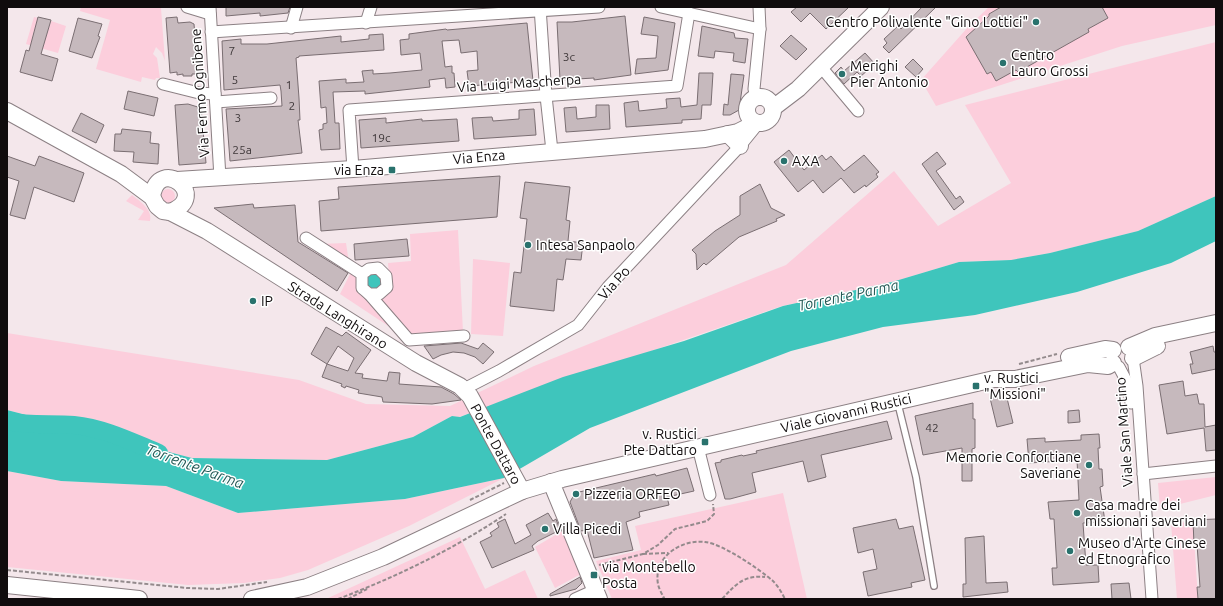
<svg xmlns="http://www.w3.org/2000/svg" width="1223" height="606" viewBox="0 0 1223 606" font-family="Ubuntu,sans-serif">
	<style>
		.green { fill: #fccedc }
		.water { fill: #3fc5bc }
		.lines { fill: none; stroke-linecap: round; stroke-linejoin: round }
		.river { stroke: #3fc5bc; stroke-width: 18 }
		.building { fill: #c6b9bd; stroke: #7a6e72 }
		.lane-casing { stroke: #8c8084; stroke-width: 8 }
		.street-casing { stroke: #8c8084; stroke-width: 13 }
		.secondary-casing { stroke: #8c8084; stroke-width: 18 }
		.path { stroke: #938a8c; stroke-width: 2; stroke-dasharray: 4 2; stroke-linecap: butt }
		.lane { stroke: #fff; stroke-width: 5.5 }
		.street { stroke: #fff; stroke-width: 11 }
		.secondary { stroke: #fff; stroke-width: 16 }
		.poi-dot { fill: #29726d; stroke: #fff; stroke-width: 1.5 }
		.labels { text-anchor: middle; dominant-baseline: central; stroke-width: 3; stroke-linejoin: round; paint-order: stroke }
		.number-label { font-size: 12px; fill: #3e3739 }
		.poi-label { font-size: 14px; fill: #100c0d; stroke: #fff; text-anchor: start }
		.street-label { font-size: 14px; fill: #100c0d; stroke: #fff }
		.water-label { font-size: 15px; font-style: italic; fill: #255b57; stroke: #fff }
	</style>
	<rect width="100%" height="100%" fill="#f4e7eb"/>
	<g class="green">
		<polygon points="81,7 161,8 165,61 162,53 156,47 153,54 157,58 160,78 156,78 155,80 142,77 141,82 96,69 110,20 80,11"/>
		<polygon points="989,7 1216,7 1216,25 1122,46 936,106 921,80 969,26"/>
		<polygon points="34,17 38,18 32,37 45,40 51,21 66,26 58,53 26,44"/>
		<polygon points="1216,42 1216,196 1138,231 1050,253 1011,260 959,262 892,282 782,306 459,417 452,416 413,437 327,460 192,458 7,410 7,333 299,380 366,404 450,406 534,366 786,265 894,171 938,226 1011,183 965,105"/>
		<circle cx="168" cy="196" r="7"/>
		<path d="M132,195c8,6 21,15 18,26l-12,-1 6,-9 -18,-10z"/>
		<polygon points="458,230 463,332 405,337 340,294 351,272 319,244 346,243 349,263 359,264 360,293 390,291 388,263 411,261 410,234"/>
		<polygon points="473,259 510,263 503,336 471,334"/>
		<polygon points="7,471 61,481 166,486 238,513 405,499 504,478 409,526 308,570 280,578 244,583 188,585 7,567"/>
		<polygon points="1216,477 1216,495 1160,509 1158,483"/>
		<polygon points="783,493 807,599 612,599 596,561 641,550 635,526"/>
		<polygon points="1193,522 1198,599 1177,599 1171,523"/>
		<polygon points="564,530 581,574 555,588 535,547"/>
		<polygon points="460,537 485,589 525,570 538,599 326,599"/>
	</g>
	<g class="water">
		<polygon points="1216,196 1216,241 1171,263 1077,292 975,315 883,327 791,351 590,428 504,478 405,499 238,513 166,486 61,481 7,471 7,410 192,458 327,460 413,437 452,416 460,417 563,377 684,341 783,306 892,282 959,262 1011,260 1050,253 1138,231"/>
		<circle cx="374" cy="282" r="8"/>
	</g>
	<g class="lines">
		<path class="river" d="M7,421c23,5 45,2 67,4 30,3 58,17 85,28"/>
	</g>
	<g class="building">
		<polygon points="226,7 290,7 288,13 260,16 260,13 226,16"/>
		<polygon points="797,7 849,7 826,29 810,13 801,22 791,12"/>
		<polygon points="922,7 936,7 889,53 883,47 887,43 884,39 898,26 901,29"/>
		<polygon points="1001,7 1102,7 1108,18 1088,29 1089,32 1018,72 1016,70 996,81 991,72 987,74 966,37 989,16 989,14"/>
		<polygon points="625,16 631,75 594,80 594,78 560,80 557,22 572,22"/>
		<polygon points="38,17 51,20 41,54 58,59 52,81 20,72 26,50 29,51"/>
		<polygon points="177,17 178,23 190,22 194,24 198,74 192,74 192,76 183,76 183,74 177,75 177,72 170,73 166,18"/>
		<polygon points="644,17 675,23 668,70 635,74 637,59 656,58 658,36 641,34"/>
		<polygon points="78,18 102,24 98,36 100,37 92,58 69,51"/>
		<polygon points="527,23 533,81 469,86 467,71 478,70 477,51 461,53 459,40 442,41 445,67 452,66 452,73 454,73 455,87 446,88 445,78 429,80 430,87 365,94 365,91 333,92 335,123 339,123 340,149 321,150 319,130 323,129 323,124 327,123 326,107 321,108 319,81 346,79 346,83 364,82 362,71 373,70 373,74 390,73 422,70 420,53 401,55 400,40 409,39 409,34 446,29 447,30"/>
		<polygon points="702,26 734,33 735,38 748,39 745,63 733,61 734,53 715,51 714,58 698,56"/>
		<polygon points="383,34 384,50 299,56 299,57 296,58 299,98 300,120 298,120 302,153 230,161 226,109 282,106 281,91 280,85 224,90 222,41 241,39 241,44 267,44 341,36 341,42 369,39 369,35"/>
		<polygon points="791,35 807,49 796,60 780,46"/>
		<polygon points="865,53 875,64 861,76 857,72 844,84 835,73 841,67 844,71"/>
		<polygon points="913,59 923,69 916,77 905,67"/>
		<polygon points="699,73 713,73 711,105 702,105 701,119 682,120 682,123 626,127 624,103 638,101 639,111 667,108 666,99 680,98 681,107 697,105"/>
		<polygon points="731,74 744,75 739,110 730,115 723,115 724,104 728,105"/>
		<polygon points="128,91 158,98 154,116 124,109"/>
		<polygon points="188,104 201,108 206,163 179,165 175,105"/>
		<polygon points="596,105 609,105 610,129 566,132 564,108 576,107 577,119 596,117"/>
		<polygon points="534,109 536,135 474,139 472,118 492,117 493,121 519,119 519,110"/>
		<polygon points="81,113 104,125 96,143 72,131"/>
		<polygon points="386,118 386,123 422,119 422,121 457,119 459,141 361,148 359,120"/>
		<polygon points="122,129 151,132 150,143 159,144 158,164 133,162 134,152 114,151 115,134 121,134"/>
		<polygon points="789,150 804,170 822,155 826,160 831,156 844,171 864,155 879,172 876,174 878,177 866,187 865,185 854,193 841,178 823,193 813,180 798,192 774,162"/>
		<polygon points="937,152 946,164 936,171 956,199 960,196 964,202 954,210 922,164"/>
		<polygon points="7,156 35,166 39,156 84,173 74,202 34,187 25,219 10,215 19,181 7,177"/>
		<polygon points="500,176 497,217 321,231 319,201 339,199 338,187"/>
		<polygon points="525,182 570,187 566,220 570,221 568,241 583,243 581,260 566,259 563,280 557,279 554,311 510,306 514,272 521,273 527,219 520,218"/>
		<polygon points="760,184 771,208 785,215 776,219 777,221 739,237 706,265 704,263 697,270 696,254 692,250 715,231 740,215 740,196"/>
		<polygon points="253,204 254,208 295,205 298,242 348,273 337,291 214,208"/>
		<polygon points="407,239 409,256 355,260 354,244"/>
		<polygon points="326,327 342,336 346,332 371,350 355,373 363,374 362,378 387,381 389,372 400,373 399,384 441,387 454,394 461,400 432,404 383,402 382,397 358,393 359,390 346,386 345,388 341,386 342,384 322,377 327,364 348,371 354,358 338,346 327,364 311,354"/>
		<polygon points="461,343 478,349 483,343 494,352 483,364 475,357 464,353 453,352 441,355 433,359 424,346"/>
		<polygon points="1213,346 1214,352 1216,352 1216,369 1192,374 1190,364 1193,364 1190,352"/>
		<polygon points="1183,381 1185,396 1197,394 1199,404 1204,404 1205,427 1216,425 1216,450 1206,451 1204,428 1167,434 1159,385"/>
		<polygon points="1006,394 1013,423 997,427 990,398"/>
		<polygon points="973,403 973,419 975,419 975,448 972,449 972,481 962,481 962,448 923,455 915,416"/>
		<polygon points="1079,410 1080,422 1068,423 1068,411"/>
		<polygon points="887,421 892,439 821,455 826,477 808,482 803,461 752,473 756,492 730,499 725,499 715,463 721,462 721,460 742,455 743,456 757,453 756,451"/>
		<polygon points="1099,434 1100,448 1098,448 1099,469 1102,469 1103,486 1100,487 1105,522 1083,523 1086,565 1098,565 1099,582 1053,585 1052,568 1057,568 1054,519 1050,519 1048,502 1079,500 1077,460 1029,463 1027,439 1045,438 1045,442 1081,440 1081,435"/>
		<polygon points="687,468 694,491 667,497 669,505 639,512 640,517 626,522 633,550 594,558 587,530 581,531 570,502 575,493 655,474 656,476"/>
		<polygon points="548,513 553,521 556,519 560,530 538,541 532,546 534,550 492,568 480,542 492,536 490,533 499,527 497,523 505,519 515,544 531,535 526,525"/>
		<polygon points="896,519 899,529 913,526 925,580 911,583 912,587 868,596 863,572 877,569 873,549 858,553 853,528"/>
		<polygon points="1216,519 1216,599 1198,599 1197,587 1200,587 1197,544 1194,545 1193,520"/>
		<polygon points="984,536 986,583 1007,582 1008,592 963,597 963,584 966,584 965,538"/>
		<polygon points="580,577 582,583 576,589 550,596 550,594"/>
		<polygon points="1129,583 1131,599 1112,599 1111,584"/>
	</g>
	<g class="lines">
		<defs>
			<polyline id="lane" points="898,404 916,477 934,586"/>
			<g id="street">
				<polyline points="187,7 210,14"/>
				<polyline points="210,7 220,178"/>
				<polyline points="540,7 546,96 552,151"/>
				<polyline points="661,7 760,29"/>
				<polyline points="366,23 371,7"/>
				<polyline points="291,28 297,7"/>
				<polyline points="211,32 599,7"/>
				<polyline points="821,67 858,111"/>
				<polyline points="163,84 199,93 215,94"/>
				<polyline points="756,97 754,89 760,29 759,7"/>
				<polyline points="216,102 271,98"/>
				<polyline points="353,169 349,110 677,86 689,13"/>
				<polyline points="306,238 362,274 369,269 378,268 386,276 387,287 379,294 369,294 362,288 362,274"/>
				<polyline points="369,294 409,340 464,336"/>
				<polyline points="1133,358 1137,386 1152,599"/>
				<polyline points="1119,367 1128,384 1131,403"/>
				<polyline points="464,389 499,371 578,325 608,287 740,146 757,125"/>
				<polyline points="698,447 710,495"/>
				<polyline points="1143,474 1216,466"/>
				<polyline points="575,599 595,590"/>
			</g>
			<g id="secondary">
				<circle cx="760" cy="110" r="13"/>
				<polyline points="773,108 798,89 881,7"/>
				<polyline points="7,111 121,174 152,197 157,206 163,211 170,212 207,231 416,363 460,386 470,396 522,491"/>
				<polyline points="728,134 740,146"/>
				<polyline points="177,180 353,169 705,139 738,132 756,123"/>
				<path d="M152,197c6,-43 60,-1 18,15"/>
				<polyline points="1129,347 1155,336 1216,323"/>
				<polyline points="1069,357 1105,349 1113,350"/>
				<polyline points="1133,358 1157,346"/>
				<polyline points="551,482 599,599"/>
				<polyline points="7,585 139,599"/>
				<polyline points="252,599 307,587 383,557 522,491 562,479 994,379 1015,379 1088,364 1108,366 1113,363"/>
			</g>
		</defs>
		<use href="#lane" class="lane-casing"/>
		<use href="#street" class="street-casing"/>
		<use href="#secondary" class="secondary-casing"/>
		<g class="path">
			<polyline points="1019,364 1057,354"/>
			<polyline points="470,500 504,483"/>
			<polyline points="643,554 668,553"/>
			<polyline points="599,565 643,554 658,545 675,529 707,521 714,514 713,504"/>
			<polyline points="7,570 187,588 218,589 267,582"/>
			<path d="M338,599c58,-22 116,-50 168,-85"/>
			<polyline points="348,599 367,589"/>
			<path d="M662,599l2,-1c-2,-4 -5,-9 -6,-14 -5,-27 23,-45 47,-42 18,2 54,27 68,39 5,5 9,12 12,18"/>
			<path d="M722,599c14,-15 22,-24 43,-22"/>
		</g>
		<use href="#lane" class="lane"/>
		<use href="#street" class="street"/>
		<use href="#secondary" class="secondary"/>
	</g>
	<g class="poi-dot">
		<circle cx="1036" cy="22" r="4"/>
		<circle cx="1003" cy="63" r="4"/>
		<circle cx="842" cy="74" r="4"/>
		<circle cx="784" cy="161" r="4"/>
		<rect x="388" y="166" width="8" height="8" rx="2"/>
		<circle cx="528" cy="245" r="4"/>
		<circle cx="253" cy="301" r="4"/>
		<rect x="972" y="382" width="8" height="8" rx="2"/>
		<rect x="701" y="438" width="8" height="8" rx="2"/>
		<circle cx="1089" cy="465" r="4"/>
		<circle cx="576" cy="494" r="4"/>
		<circle cx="1077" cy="513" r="4"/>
		<circle cx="545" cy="529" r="4"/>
		<circle cx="1070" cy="551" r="4"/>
		<rect x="590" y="571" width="8" height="8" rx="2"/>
	</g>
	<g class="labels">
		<g class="number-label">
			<text x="232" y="50">7</text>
			<text x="569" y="56">3c</text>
			<text x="235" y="79">5</text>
			<text x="289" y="84">1</text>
			<text x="292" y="105">2</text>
			<text x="238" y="117">3</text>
			<text x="381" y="137">19c</text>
			<text x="242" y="149">25a</text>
			<text x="932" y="427">42</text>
		</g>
		<g class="poi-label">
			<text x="1028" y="22" text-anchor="end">Centro Polivalente "Gino Lottici"</text>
			<text x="1011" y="55">Centro<tspan x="1011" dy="16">Lauro Grossi</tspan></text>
			<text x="850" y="66">Merighi<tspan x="850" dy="16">Pier Antonio</tspan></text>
			<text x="792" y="161">AXA</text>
			<text x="384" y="170" text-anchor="end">via Enza</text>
			<text x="536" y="245">Intesa Sanpaolo</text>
			<text x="261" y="301">IP</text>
			<text x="984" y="378">v. Rustici<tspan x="984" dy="16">"Missioni"</tspan></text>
			<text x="697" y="434" text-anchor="end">v. Rustici<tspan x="697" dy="16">Pte Dattaro</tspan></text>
			<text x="1081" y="457" text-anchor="end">Memorie Confortiane<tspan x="1081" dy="16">Saveriane</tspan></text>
			<text x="584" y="494">Pizzeria ORFEO</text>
			<text x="1085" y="505">Casa madre dei<tspan x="1085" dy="16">missionari saveriani</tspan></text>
			<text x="553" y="529">Villa Picedi</text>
			<text x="1078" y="543">Museo d'Arte Cinese<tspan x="1078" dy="16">ed Etnografico</tspan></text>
			<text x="602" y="567">via Montebello<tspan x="602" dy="16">Posta</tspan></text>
		</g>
		<g class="street-label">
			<text transform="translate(519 83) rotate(-4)">Via Luigi Mascherpa</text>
			<text transform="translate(200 93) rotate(-94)">Via Fermo Ognibene</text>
			<text transform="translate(479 157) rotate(-5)">Via Enza</text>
			<text transform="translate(614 283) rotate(-48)">Via Po</text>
			<text transform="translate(338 315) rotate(32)">Strada Langhirano</text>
			<text transform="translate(846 413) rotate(-13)">Viale Giovanni Rustici</text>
			<text transform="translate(1124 432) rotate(-94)">Viale San Martino</text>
			<text transform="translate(496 444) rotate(61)">Ponte Dattaro</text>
		</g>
		<g class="water-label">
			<text transform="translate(848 295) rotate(-12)">Torrente Parma</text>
			<text transform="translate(195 466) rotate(20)">Torrente Parma</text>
		</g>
	</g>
	<rect width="1223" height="606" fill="none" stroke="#100c0d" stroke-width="16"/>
</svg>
